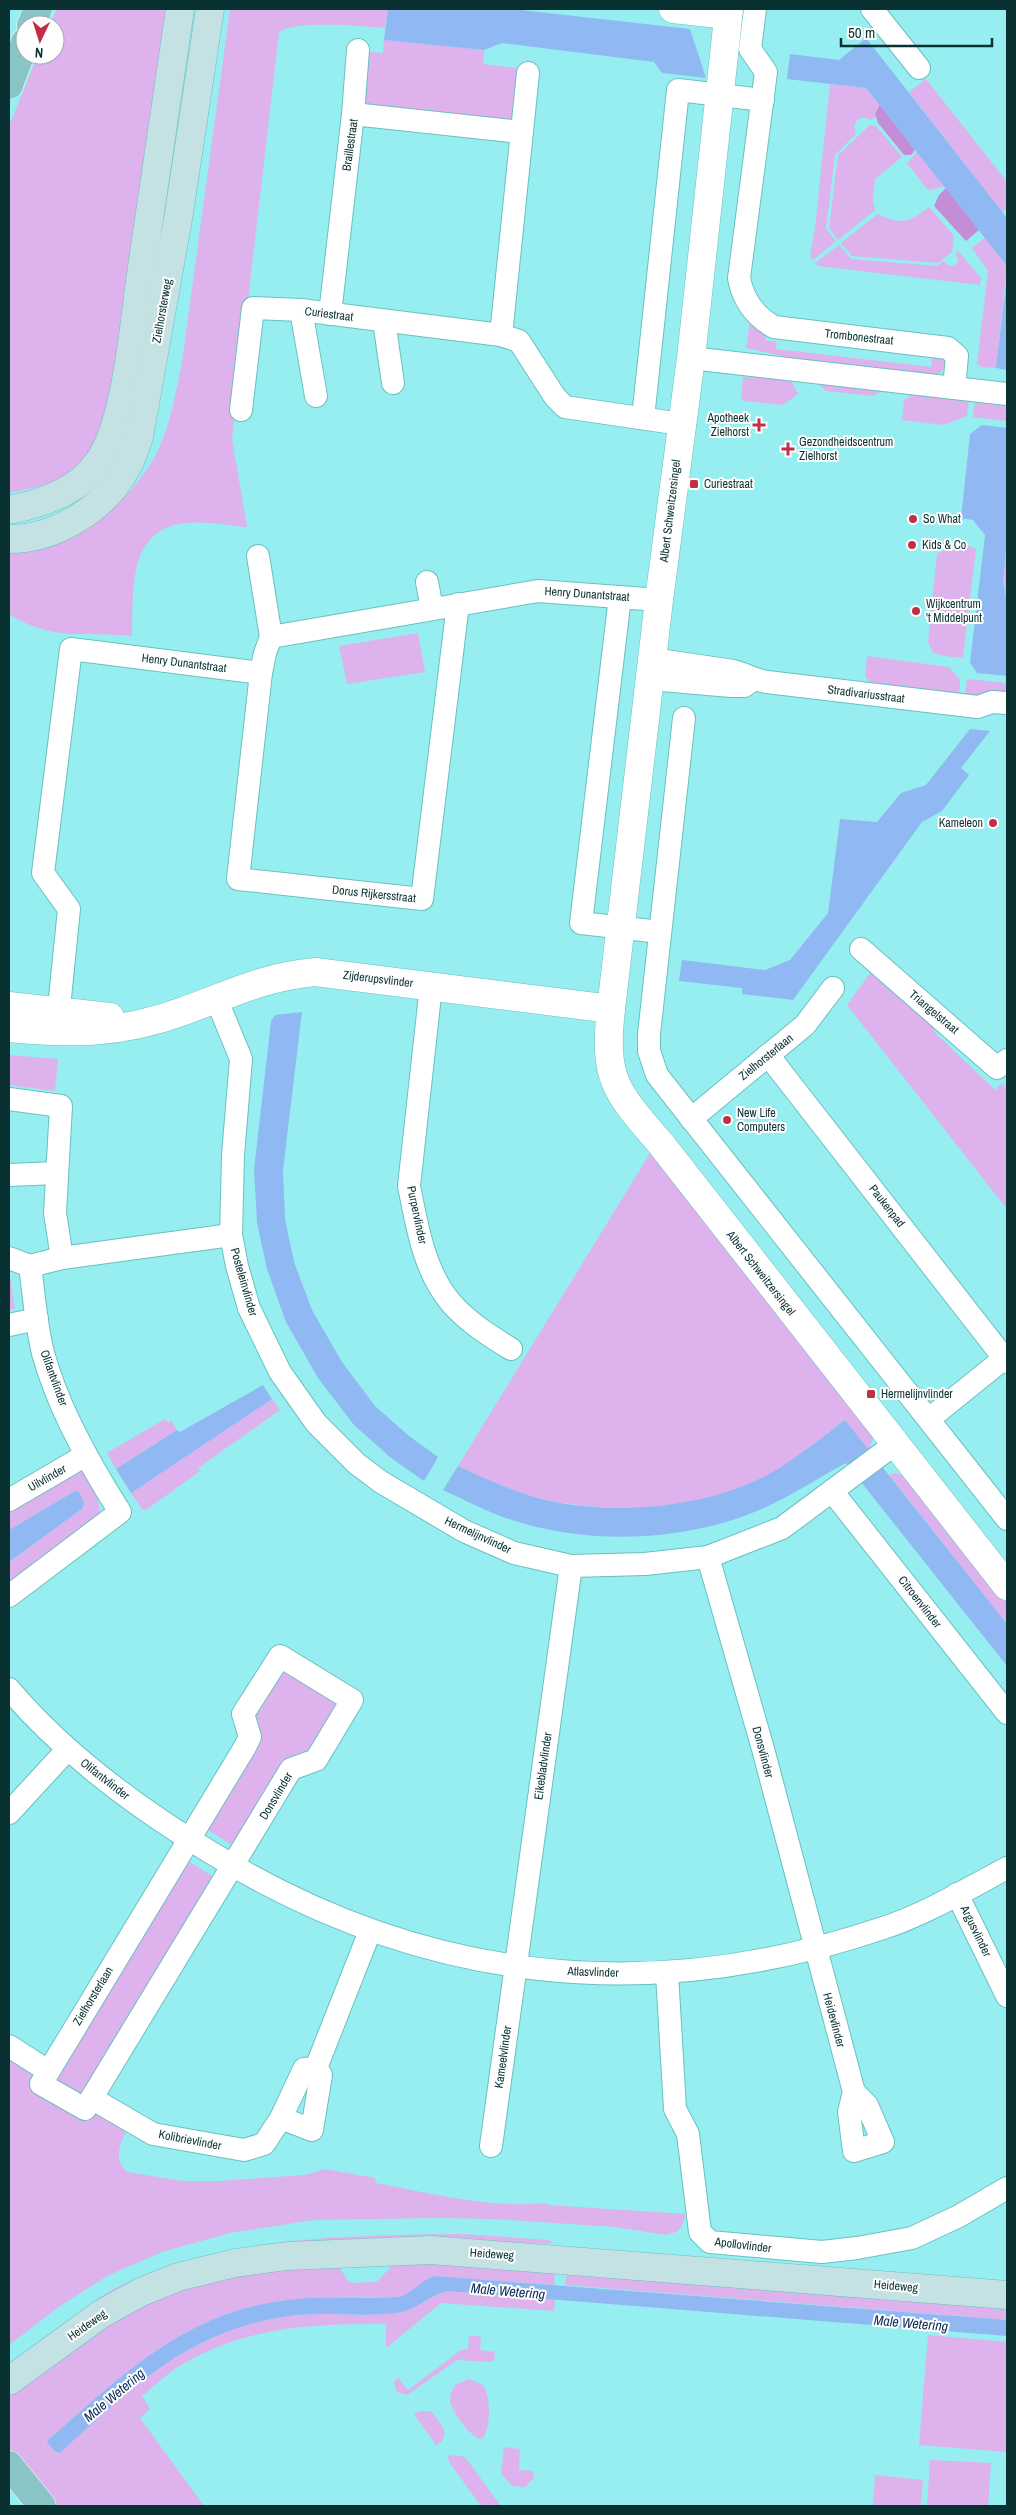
<svg xmlns="http://www.w3.org/2000/svg" width="1016" height="2515" viewBox="0 0 1016 2515" font-family="'Archivo Narrow',sans-serif">
	<style>
		.green { fill: #deb2ec }
		.forest { fill: #c48dd5 }
		.water { fill: #90b8f2 }
		.lines { fill: none; stroke-linecap: round; stroke-linejoin: round }
		.minor-casing { stroke: #69c0c2; stroke-width: 24 }
		.tertiary-casing { stroke: #69c0c2; stroke-width: 29 }
		.secondary-casing { stroke: #69c0c2; stroke-width: 29 }
		.primary-casing { stroke: #fff; stroke-width: 29 }
		.minor { stroke: #fff; stroke-width: 22 }
		.tertiary { stroke: #fff; stroke-width: 28 }
		.secondary { stroke: #c4e2e3; stroke-width: 28 }
		.primary { stroke: #89c5c7; stroke-width: 28 }
		.poi-dot { fill: #c02f45; stroke: #fefefe; stroke-width: 2 }
		.labels { text-anchor: middle; dominant-baseline: central; stroke-width: 4; stroke-linejoin: round; paint-order: stroke }
		.street-label { font-size: 12px; fill: #0a3132; stroke: #fefefe }
		.poi-label { font-size: 12px; fill: #0a3132; stroke: #fefefe; text-anchor: start }
		.water-label { font-size: 14px; font-style: italic; fill: #0b2b57; stroke: #fefefe }
	</style>
	<rect width="100%" height="100%" fill="#97eef0"/>
	<g class="green">
		<polygon points="57,9 174,9 116,393 89,457 69,474 47,485 9,493 9,126 38,55 55,55 55,25 50,25"/>
		<path d="M230,9h158l-3,19c-22,-2 -91,-8 -106,4l-47,407 15,88c-20,-2 -42,-6 -61,-4 -60,6 -52,69 -54,113 -48,-5 -79,6 -123,-22v-64c7,0 15,2 22,1 50,-7 106,-56 127,-101 13,-27 18,-59 24,-88z"/>
		<polygon points="384,40 484,50 483,64 525,69 520,121 359,104 364,51 383,53"/>
		<polygon points="926,79 1007,182 1007,208 1002,212 909,92"/>
		<polygon points="830,84 866,88 880,105 875,117 871,120 864,117 858,119 854,126 856,134 835,155 826,229 836,241 813,260 810,256 815,228"/>
		<polygon points="870,125 876,126 902,157 875,179 873,200 875,210 838,240 829,228 838,155"/>
		<polygon points="917,152 944,187 928,190 907,163"/>
		<path d="M929,207l25,29 -2,16 -14,11 -86,-7 -11,-13 37,-29c24,12 31,8 51,-7z"/>
		<polygon points="985,238 1007,266 996,368 981,367 977,364 988,271 972,248"/>
		<polygon points="839,245 851,259 937,266 943,261 949,266 955,265 958,261 956,252 958,251 981,278 980,285 818,266 815,263"/>
		<polygon points="750,321 766,329 765,340 777,342 776,349 931,367 933,354 944,354 947,365 936,377 799,360 746,348"/>
		<polygon points="743,377 790,379 798,394 783,405 744,401 741,398"/>
		<polygon points="820,381 880,389 879,392 874,396 826,391 820,386"/>
		<polygon points="909,392 969,399 967,416 944,425 902,420 904,400 909,397"/>
		<polygon points="975,401 1007,406 1007,421 973,417"/>
		<polygon points="953,545 969,546 976,549 963,657 951,657 933,653 928,642 937,554"/>
		<polygon points="1004,555 1007,556 1007,604 1003,580"/>
		<polygon points="418,633 425,672 347,684 339,646"/>
		<polygon points="867,656 949,667 960,680 959,695 869,685 869,681 865,676"/>
		<polygon points="967,679 1007,683 1007,698 965,695"/>
		<polygon points="873,969 936,1027 934,1032 995,1090 1002,1083 1007,1090 1007,1209 847,1005"/>
		<polygon points="9,1055 58,1059 55,1091 9,1085"/>
		<path d="M652,1150l221,287 -4,14 -24,-31c-21,16 -42,34 -64,48 -67,40 -155,47 -230,33 -33,-6 -63,-21 -93,-35z"/>
		<polygon points="9,1269 15,1309 9,1309"/>
		<polygon points="272,1399 280,1410 198,1468 200,1471 146,1510 142,1509 131,1493"/>
		<polygon points="165,1419 168,1423 171,1420 177,1430 116,1469 107,1453"/>
		<path d="M79,1471c13,6 22,30 20,43l-90,72v-24l74,-54 1,-5 -9,-12 -66,39v-23z"/>
		<polygon points="895,1473 911,1478 1007,1599 1007,1624 889,1475"/>
		<polygon points="282,1665 342,1702 314,1751 237,1848 203,1827 252,1717"/>
		<polygon points="185,1859 217,1879 85,2100 51,2081"/>
		<path d="M9,2053l88,58 32,14c-7,14 -18,36 -1,47l54,9h37l86,-6 20,-6 50,9 1,5c54,10 114,26 170,20l2,2 138,9 -5,13 -5,5 -10,3 -51,-8 -122,-8 -56,-1 -123,2 -84,13 -68,19 -53,23 -49,31 -51,39z"/>
		<path d="M462,2234l87,6 5,4 -49,-2 -287,14 -209,112v-4c22,-17 44,-33 67,-49 11,-8 22,-17 34,-24 104,-55 237,-56 352,-57z"/>
		<path d="M398,2259l157,14 -1,12 -120,-9c-13,6 -21,17 -35,21 -34,0 -68,-1 -102,2 -110,10 -170,73 -249,141v2l8,10 4,1c75,-68 131,-126 238,-138 32,-3 66,2 98,-2 20,-2 33,-18 52,-22l107,8 -1,12 -113,-8 -55,45v-24c-74,0 -139,2 -205,41 -14,8 -26,21 -39,31l8,13 -10,9 64,88h-146l-49,-58v-56l51,-39 88,-52 91,-30 100,-5 8,14 6,3 19,-1 6,-1z"/>
		<polygon points="567,2273 1007,2305 1007,2320 565,2285"/>
		<polygon points="471,2335 481,2337 480,2350 495,2352 494,2360 491,2362 457,2360 407,2395 397,2392 394,2383 398,2378 408,2390 461,2350 468,2349 469,2337"/>
		<polygon points="928,2335 1007,2342 1007,2452 919,2445"/>
		<path d="M469,2379l14,6c8,9 8,46 -1,54 -10,1 -32,-29 -32,-39 0,-6 2,-10 5,-15z"/>
		<path d="M420,2411h11c8,11 23,25 5,34l-22,-31z"/>
		<polygon points="504,2447 520,2449 519,2470 534,2471 533,2479 525,2487 512,2486 501,2474"/>
		<polygon points="453,2455 465,2457 501,2506 481,2506 449,2462 448,2456"/>
		<polygon points="930,2460 991,2463 988,2506 927,2506"/>
		<polygon points="875,2475 923,2480 921,2506 873,2506"/>
	</g>
	<g class="forest">
		<polygon points="880,105 915,150 911,155 904,155 878,123 875,114"/>
		<polygon points="946,188 979,230 966,241 934,206 939,195"/>
	</g>
	<g class="water">
		<polygon points="388,9 512,9 690,29 706,78 662,73 654,62 502,43 484,50 384,40"/>
		<polygon points="866,38 1007,218 1007,266 866,88 787,79 790,54 839,60"/>
		<polygon points="1007,276 1007,370 996,368"/>
		<polygon points="982,425 1007,428 1007,538 1003,580 1007,604 1007,676 977,673 970,663 985,535 973,520 961,518 970,434"/>
		<polygon points="970,729 990,731 961,768 969,775 942,811 922,822 793,1000 742,994 742,988 679,981 682,960 765,970 790,960 828,913 840,819 877,822 901,793 926,785"/>
		<polygon points="302,1012 283,1170 285,1219 294,1262 312,1310 342,1362 375,1406 409,1436 438,1457 424,1481 391,1458 354,1425 318,1378 286,1322 267,1269 257,1223 254,1170 271,1021 275,1015"/>
		<polygon points="263,1385 272,1399 131,1493 116,1469 177,1430 180,1432"/>
		<path d="M845,1420l162,204v42l-161,-203c-31,17 -61,37 -94,50 -79,31 -178,32 -257,1 -17,-7 -34,-16 -52,-24l15,-24c30,14 60,28 92,35 71,15 169,6 231,-34 22,-14 43,-31 64,-47z"/>
		<polygon points="75,1491 79,1492 84,1503 83,1508 9,1562 9,1530"/>
		<path d="M434,2276l573,44v16l-559,-45c-19,4 -32,20 -52,22 -32,4 -66,-1 -98,2 -107,12 -163,70 -238,138l-4,-1 -9,-10 1,-2c79,-68 139,-131 249,-141 34,-3 68,0 102,-2 14,-4 21,-16 35,-21z"/>
	</g>
	<g class="lines">
		<defs>
			<g id="minor">
				<path d="M755,9l-5,40 16,23 -27,206c4,23 16,38 35,49l174,21 9,8 -3,32"/>
				<polyline points="872,9 919,68"/>
				<polyline points="353,114 358,50"/>
				<polyline points="301,310 316,396"/>
				<polyline points="330,314 353,114 521,132"/>
				<polyline points="384,321 393,383"/>
				<polyline points="501,335 528,73"/>
				<polyline points="691,358 1007,394"/>
				<polyline points="241,410 253,308 301,310 501,335 519,341 555,397 565,407 681,424"/>
				<polyline points="643,418 678,90 763,100"/>
				<polyline points="258,556 271,637"/>
				<polyline points="427,582 432,609"/>
				<polyline points="620,597 581,923 660,932"/>
				<path d="M652,659l81,12c13,3 20,9 34,11l211,25 14,-5 15,1"/>
				<polyline points="261,673 238,879 422,899 458,604"/>
				<polyline points="650,679 731,686 744,686 753,680"/>
				<polyline points="684,718 649,1034 649,1051 657,1075 1007,1519"/>
				<polyline points="861,949 997,1068 1007,1060"/>
				<path d="M431,986l-22,200c8,40 15,86 43,118 17,19 38,32 59,45"/>
				<polyline points="216,998 241,1059 233,1155 231,1235 237,1266 249,1308 280,1372 316,1423 357,1464 381,1482 464,1531 514,1553 571,1566 645,1564 708,1557 782,1528 895,1444"/>
				<polyline points="57,1027 69,909 43,873 71,649 261,673 265,653 271,637 538,591 659,600"/>
				<polyline points="768,1055 1007,1362"/>
				<polyline points="9,1099 61,1106 55,1213 62,1258"/>
				<polyline points="691,1119 805,1025 833,988"/>
				<polyline points="9,1175 57,1173"/>
				<polyline points="9,1258 30,1266"/>
				<polyline points="9,1325 37,1319"/>
				<polyline points="929,1419 1007,1356"/>
				<polyline points="832,1491 1007,1713"/>
				<polyline points="9,1500 86,1455"/>
				<polyline points="708,1557 763,1749 854,2092 849,2112 854,2151 883,2142 867,2105 854,2092"/>
				<path d="M9,1596l111,-84c-30,-47 -62,-104 -77,-159 -7,-28 -9,-58 -13,-87l32,-8 169,-23"/>
				<polygon points="280,1656 352,1700 316,1760 291,1769 85,2109 41,2084 245,1747 250,1737 243,1714"/>
				<path d="M9,1689c56,66 127,118 201,163 211,130 437,156 673,76 41,-13 86,-40 124,-60"/>
				<polyline points="9,1813 67,1750"/>
				<polyline points="957,1894 1007,1996"/>
				<polyline points="667,1974 675,2109 688,2134 700,2232 710,2242 822,2252 857,2248 912,2238 959,2216 1007,2188"/>
				<polyline points="9,2046 48,2071"/>
				<polyline points="93,2099 153,2134 244,2150 264,2144 281,2118 304,2069 316,2068 370,1931"/>
				<polyline points="281,2118 312,2130 321,2075 316,2068"/>
				<polyline points="491,2146 571,1566"/>
			</g>
			<g id="tertiary">
				<polyline points="673,9 728,15"/>
				<path d="M729,9l-38,349 -32,242 -48,409c-8,71 5,83 50,135l346,442"/>
				<polyline points="9,1006 110,1017"/>
				<path d="M9,1028c63,6 111,6 172,-16 48,-17 81,-35 134,-40l296,37"/>
			</g>
			<g id="secondary">
				<path d="M9,510c32,-6 68,-18 88,-46 29,-37 37,-141 44,-190 13,-88 26,-177 39,-265"/>
				<path d="M9,539c46,0 95,-30 117,-70 6,-9 9,-21 13,-32l39,-218 32,-210"/>
				<polyline points="9,2381 101,2314 141,2292 178,2277 235,2263 287,2256 431,2250 1007,2295"/>
			</g>
			<g id="primary">
				<polyline points="31,25 38,9"/>
				<polyline points="9,85 25,42"/>
				<polyline points="9,2465 42,2506"/>
			</g>
		</defs>
		<use href="#minor" class="minor-casing"/>
		<use href="#tertiary" class="tertiary-casing"/>
		<use href="#secondary" class="secondary-casing"/>
		<use href="#primary" class="primary-casing"/>
		<use href="#minor" class="minor"/>
		<use href="#tertiary" class="tertiary"/>
		<use href="#secondary" class="secondary"/>
		<use href="#primary" class="primary"/>
	</g>
	<g class="poi-dot">
		<path d="M756.5 417.5h5v5h5v5h-5v5h-5v-5h-5v-5h5z"/>
		<path d="M785.5 441.5h5v5h5v5h-5v5h-5v-5h-5v-5h5z"/>
		<rect x="689" y="479" width="10" height="10" rx="2.5"/>
		<circle cx="913" cy="519" r="5"/>
		<circle cx="912" cy="545" r="5"/>
		<circle cx="916" cy="611" r="5"/>
		<circle cx="993" cy="823" r="5"/>
		<circle cx="727" cy="1120" r="5"/>
		<rect x="866" y="1389" width="10" height="10" rx="2.5"/>
	</g>
	<g class="labels">
		<g class="street-label">
			<text transform="translate(350 145) rotate(-82)">Braillestraat</text>
			<text transform="translate(162 311) rotate(-80)">Zielhorsterweg</text>
			<text transform="translate(329 314) rotate(7)">Curiestraat</text>
			<text transform="translate(859 337) rotate(6)">Trombonestraat</text>
			<text transform="translate(670 511) rotate(-83)">Albert Schweitzersingel</text>
			<text transform="translate(587 594) rotate(4)">Henry Dunantstraat</text>
			<text transform="translate(184 663) rotate(7)">Henry Dunantstraat</text>
			<text transform="translate(866 694) rotate(7)">Stradivariusstraat</text>
			<text transform="translate(374 894) rotate(6)">Dorus Rijkersstraat</text>
			<text transform="translate(378 979) rotate(7)">Zijderupsvlinder</text>
			<text transform="translate(934 1012) rotate(40)">Triangelstraat</text>
			<text transform="translate(766 1057) rotate(-39)">Zielhorsterlaan</text>
			<text transform="translate(887 1206) rotate(52)">Paukenpad</text>
			<text transform="translate(417 1215) rotate(78)">Purpervlinder</text>
			<text transform="translate(761 1273) rotate(52)">Albert Schweitzersingel</text>
			<text transform="translate(244 1282) rotate(74)">Posteleinvlinder</text>
			<text transform="translate(54 1378) rotate(70)">Olifantvlinder</text>
			<text transform="translate(47 1478) rotate(-30)">Uilvlinder</text>
			<text transform="translate(478 1535) rotate(25)">Hermelijnvlinder</text>
			<text transform="translate(920 1602) rotate(52)">Citroenvlinder</text>
			<text transform="translate(763 1752) rotate(75)">Donsvlinder</text>
			<text transform="translate(543 1766) rotate(-82)">Eikebladvlinder</text>
			<text transform="translate(105 1779) rotate(38)">Olifantvlinder</text>
			<text transform="translate(276 1796) rotate(-59)">Donsvlinder</text>
			<text transform="translate(976 1931) rotate(64)">Argusvlinder</text>
			<text transform="translate(593 1972) rotate(2)">Atlasvlinder</text>
			<text transform="translate(93 1996) rotate(-59)">Zielhorsterlaan</text>
			<text transform="translate(834 2020) rotate(75)">Heidevlinder</text>
			<text transform="translate(503 2057) rotate(-82)">Kameelvlinder</text>
			<text transform="translate(190 2140) rotate(11)">Kolibrievlinder</text>
			<text transform="translate(743 2245) rotate(7)">Apollovlinder</text>
			<text transform="translate(492 2254) rotate(4)">Heideweg</text>
			<text transform="translate(896 2286) rotate(5)">Heideweg</text>
			<text transform="translate(87 2325) rotate(-35)">Heideweg</text>
		</g>
		<g class="poi-label">
			<text x="749" y="418" text-anchor="end">Apotheek<tspan x="749" dy="14">Zielhorst</tspan></text>
			<text x="799" y="442">Gezondheidscentrum<tspan x="799" dy="14">Zielhorst</tspan></text>
			<text x="704" y="484">Curiestraat</text>
			<text x="923" y="519">So What</text>
			<text x="922" y="545">Kids &amp; Co</text>
			<text x="926" y="604">Wijkcentrum<tspan x="926" dy="14">'t Middelpunt</tspan></text>
			<text x="983" y="823" text-anchor="end">Kameleon</text>
			<text x="737" y="1113">New Life<tspan x="737" dy="14">Computers</tspan></text>
			<text x="881" y="1394">Hermelijnvlinder</text>
		</g>
		<g class="water-label">
			<text transform="translate(508 2291) rotate(5)">Male Wetering</text>
			<text transform="translate(911 2323) rotate(5)">Male Wetering</text>
			<text transform="translate(114 2395) rotate(-40)">Male Wetering</text>
		</g>
	</g>
	<rect width="1016" height="2515" fill="none" stroke="#0a3132" stroke-width="20"/>
	<g transform="translate(40 40) rotate(184)"><circle r="24" fill="#fefefe" stroke="#9cacac"/>
	<path d="M0-4L9 19L0 12L-9 19Z" fill="#c02f45"/>
	<text y="-8" font-size="14" font-weight="bold" text-anchor="middle" fill="#0a3132">N</text>
	</g>
	<path d="M841 38v8h151v-8" fill="none" stroke="#0a3132" stroke-width="2.5"/>
	<text x="848" y="38" font-size="15" fill="#0a3132" stroke="#fefefe" stroke-width="4" paint-order="stroke">50 m</text>
</svg>
